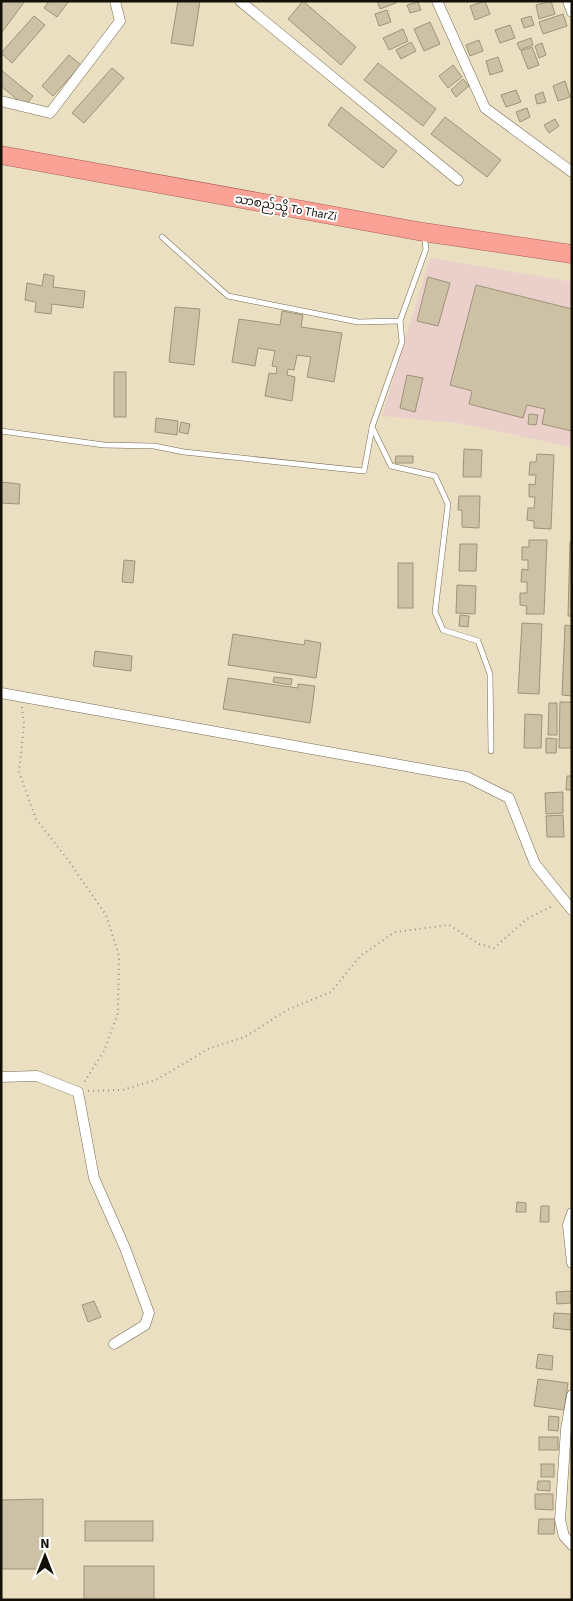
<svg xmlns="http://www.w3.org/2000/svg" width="573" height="1601" viewBox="0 0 573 1601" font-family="'Source Sans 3','Noto Sans Myanmar',sans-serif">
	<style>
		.industrial { fill: #eacfcb }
		.building { fill: #cdc1a5; stroke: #9e9378 }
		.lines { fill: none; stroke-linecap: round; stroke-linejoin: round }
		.service-casing { stroke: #756a51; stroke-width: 6 }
		.minor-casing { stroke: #756a51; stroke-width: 11 }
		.trunk-casing { stroke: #a85f53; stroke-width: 19 }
		.path { stroke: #9c937d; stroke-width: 2; stroke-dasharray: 1 4; stroke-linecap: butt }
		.service { stroke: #fff; stroke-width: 5 }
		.minor { stroke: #fff; stroke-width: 10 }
		.trunk { stroke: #faa296; stroke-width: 18 }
		.labels { text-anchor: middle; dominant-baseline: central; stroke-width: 4; stroke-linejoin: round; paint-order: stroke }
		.street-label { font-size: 12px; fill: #141006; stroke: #fff }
	</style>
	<rect width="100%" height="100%" fill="#ebdfc2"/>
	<polygon class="industrial" points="430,258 572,282 572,447 458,423 382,416"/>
	<g class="building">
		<polygon points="1,1 25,1 2,32 1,32"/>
		<polygon points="49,1 69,1 57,17 44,8"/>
		<polygon points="178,1 200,1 193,46 171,43"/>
		<polygon points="303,1 356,47 341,65 288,19"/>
		<polygon points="377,1 395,1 396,3 380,9"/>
		<polygon points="485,1 490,14 475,20 470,6"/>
		<polygon points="551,1 555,14 539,19 536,5"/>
		<polygon points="418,2 421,10 410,13 407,5"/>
		<polygon points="387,10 391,22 379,26 375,14"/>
		<polygon points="563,14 567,26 543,34 539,22"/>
		<polygon points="34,16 45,25 12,63 1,53"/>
		<polygon points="531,16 534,25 524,28 521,19"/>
		<polygon points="430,22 440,44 424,51 414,29"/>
		<polygon points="510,25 515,38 500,43 495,30"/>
		<polygon points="403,29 408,41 389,50 383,38"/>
		<polygon points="531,38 533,45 520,50 517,43"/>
		<polygon points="479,40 483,51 470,56 466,45"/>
		<polygon points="411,42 416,51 401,59 396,50"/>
		<polygon points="542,43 546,55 539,58 535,46"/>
		<polygon points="532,47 539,65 528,69 521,51"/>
		<polygon points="69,55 81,65 53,96 42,86"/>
		<polygon points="498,57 503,71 490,75 486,61"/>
		<polygon points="378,63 436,109 423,126 364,80"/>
		<polygon points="453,65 462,77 448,88 439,76"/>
		<polygon points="112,68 124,78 84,123 72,113"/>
		<polygon points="1,70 33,96 25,106 1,86"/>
		<polygon points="463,79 469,86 456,97 451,90"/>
		<polygon points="565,81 570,97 558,101 553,86"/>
		<polygon points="516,90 521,102 506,107 501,95"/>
		<polygon points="543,92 546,102 537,104 535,95"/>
		<polygon points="341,107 397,151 383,168 328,125"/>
		<polygon points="527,108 530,117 520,122 516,112"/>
		<polygon points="445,117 501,160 487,177 431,134"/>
		<polygon points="555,119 559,126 549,133 544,125"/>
		<polygon points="44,274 54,276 53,287 85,291 83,308 52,304 51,314 35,312 36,302 25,300 27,283 42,286"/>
		<polygon points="428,277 450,283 438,326 417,321"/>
		<polygon points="476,285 572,309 572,431 542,424 545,409 527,405 523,418 469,404 472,391 450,385"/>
		<polygon points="175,307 200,309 194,365 169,362"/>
		<polygon points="282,311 303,315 301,327 342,333 334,382 307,377 311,357 297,355 294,370 288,369 287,375 295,377 292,401 265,396 269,373 276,374 277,367 272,366 275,351 258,348 255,366 232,362 239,319 280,325"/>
		<rect x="114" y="372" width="12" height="45"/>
		<polygon points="407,375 423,378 415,412 400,408"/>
		<polygon points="529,414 538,415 536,425 528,424"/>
		<polygon points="156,418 178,421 177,435 155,432"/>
		<polygon points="181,422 190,424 188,434 179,432"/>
		<polygon points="464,449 482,450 481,477 463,477"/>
		<polygon points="537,454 554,455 551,529 534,528 534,521 527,520 528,508 534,508 535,497 529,497 529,484 535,485 536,475 529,475 530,462 536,462"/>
		<polygon points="396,456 413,456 413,463 395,463"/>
		<polygon points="1,482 20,484 19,504 1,503"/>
		<polygon points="459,496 480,496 479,528 462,527 462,510 458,510"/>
		<polygon points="529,540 547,540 544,614 526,614 527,606 520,605 520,593 527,593 527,582 521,582 522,569 528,570 528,560 522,560 522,547 529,547"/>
		<polygon points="570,542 572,542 572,616 568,616"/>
		<polygon points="460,544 477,544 476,571 459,571"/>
		<polygon points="124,560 135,561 133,583 122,582"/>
		<rect x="398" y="563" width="15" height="45"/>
		<polygon points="457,585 476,586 475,614 456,613"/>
		<polygon points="460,615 469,616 468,627 459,626"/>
		<polygon points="522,623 542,624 539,694 518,693"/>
		<polygon points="565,625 572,626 572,696 562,695"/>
		<polygon points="233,634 304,645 305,640 321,643 316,678 228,665"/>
		<polygon points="95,651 132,656 131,671 93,666"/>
		<polygon points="274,677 292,679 291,685 273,682"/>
		<polygon points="228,678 298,688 298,684 315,686 310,723 223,709"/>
		<polygon points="560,702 572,702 572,748 559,748"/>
		<polygon points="549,703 557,703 557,735 548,735"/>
		<polygon points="525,714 542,715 541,748 524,748"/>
		<polygon points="546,738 557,739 556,753 546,753"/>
		<polygon points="567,776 572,776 572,790 566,790"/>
		<polygon points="563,792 563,813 546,814 545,793"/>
		<polygon points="563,815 564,837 547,837 546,816"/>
		<polygon points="517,1202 526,1203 526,1212 516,1212"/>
		<polygon points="541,1206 549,1206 549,1222 540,1222"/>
		<polygon points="571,1291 571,1303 557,1304 556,1292"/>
		<polygon points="94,1301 101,1317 88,1322 82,1305"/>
		<polygon points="554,1313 571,1314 570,1330 553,1328"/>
		<polygon points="538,1354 553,1356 552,1370 536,1368"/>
		<polygon points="538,1379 568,1383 564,1410 534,1406"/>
		<polygon points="549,1416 559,1417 558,1431 548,1430"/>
		<rect x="539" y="1437" width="19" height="13"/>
		<rect x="541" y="1464" width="13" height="13"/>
		<polygon points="538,1481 550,1481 550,1491 537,1490"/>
		<polygon points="535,1494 553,1494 553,1510 535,1509"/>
		<polygon points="43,1499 43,1569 1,1569 1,1500"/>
		<polygon points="539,1519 555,1519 554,1534 538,1534"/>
		<rect x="85" y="1521" width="68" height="20"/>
		<rect x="84" y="1566" width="70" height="34"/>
	</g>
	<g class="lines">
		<defs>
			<g id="service">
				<polyline points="162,237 228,296 358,322 400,321 426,249 424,235"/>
				<polyline points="400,321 402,342 372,427 391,466 435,476 448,504 435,612 443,630 478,641 490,674 491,751"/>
				<polyline points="1,431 104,445 154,446 184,452 364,471 372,428"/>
			</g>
			<g id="minor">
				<polyline points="240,1 458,180"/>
				<polyline points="437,1 485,108 572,172"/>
				<polyline points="568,1 572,12"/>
				<polyline points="1,101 50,113 120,21 115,1"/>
				<polyline points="1,693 467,777 509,798 535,864 572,910"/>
				<polyline points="1,1077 37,1076 78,1092 94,1178 125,1248 149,1313 145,1325 114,1344"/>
				<polyline points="572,1213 568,1225 572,1263"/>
				<polyline points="572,1395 566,1429 560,1520 564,1536 572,1545"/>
			</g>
			<polyline id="trunk" points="1,155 423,232 572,254"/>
		</defs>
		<use href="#service" class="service-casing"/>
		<use href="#minor" class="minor-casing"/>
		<use href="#trunk" class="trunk-casing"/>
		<g class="path">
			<polyline points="22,707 24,725 19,772 36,819 68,860 106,915 119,956 118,1013 104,1051 83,1084"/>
			<polyline points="88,1091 122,1090 156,1080 210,1048 245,1037 287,1010 331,992 360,956 395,932 449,925 479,944 494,948 527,919 554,905"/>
		</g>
		<use href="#service" class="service"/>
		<use href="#minor" class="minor"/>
		<use href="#trunk" class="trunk"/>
	</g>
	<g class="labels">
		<g class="street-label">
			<text transform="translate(286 208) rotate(10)">သာစည်သို့ To TharZi</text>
		</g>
	</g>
	<rect width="573" height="1601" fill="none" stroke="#141006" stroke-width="5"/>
	<g transform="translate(45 1556)" stroke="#ffffff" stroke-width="4" paint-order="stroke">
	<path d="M0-4L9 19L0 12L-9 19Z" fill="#141006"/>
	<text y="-8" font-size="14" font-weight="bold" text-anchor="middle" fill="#141006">N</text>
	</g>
</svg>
